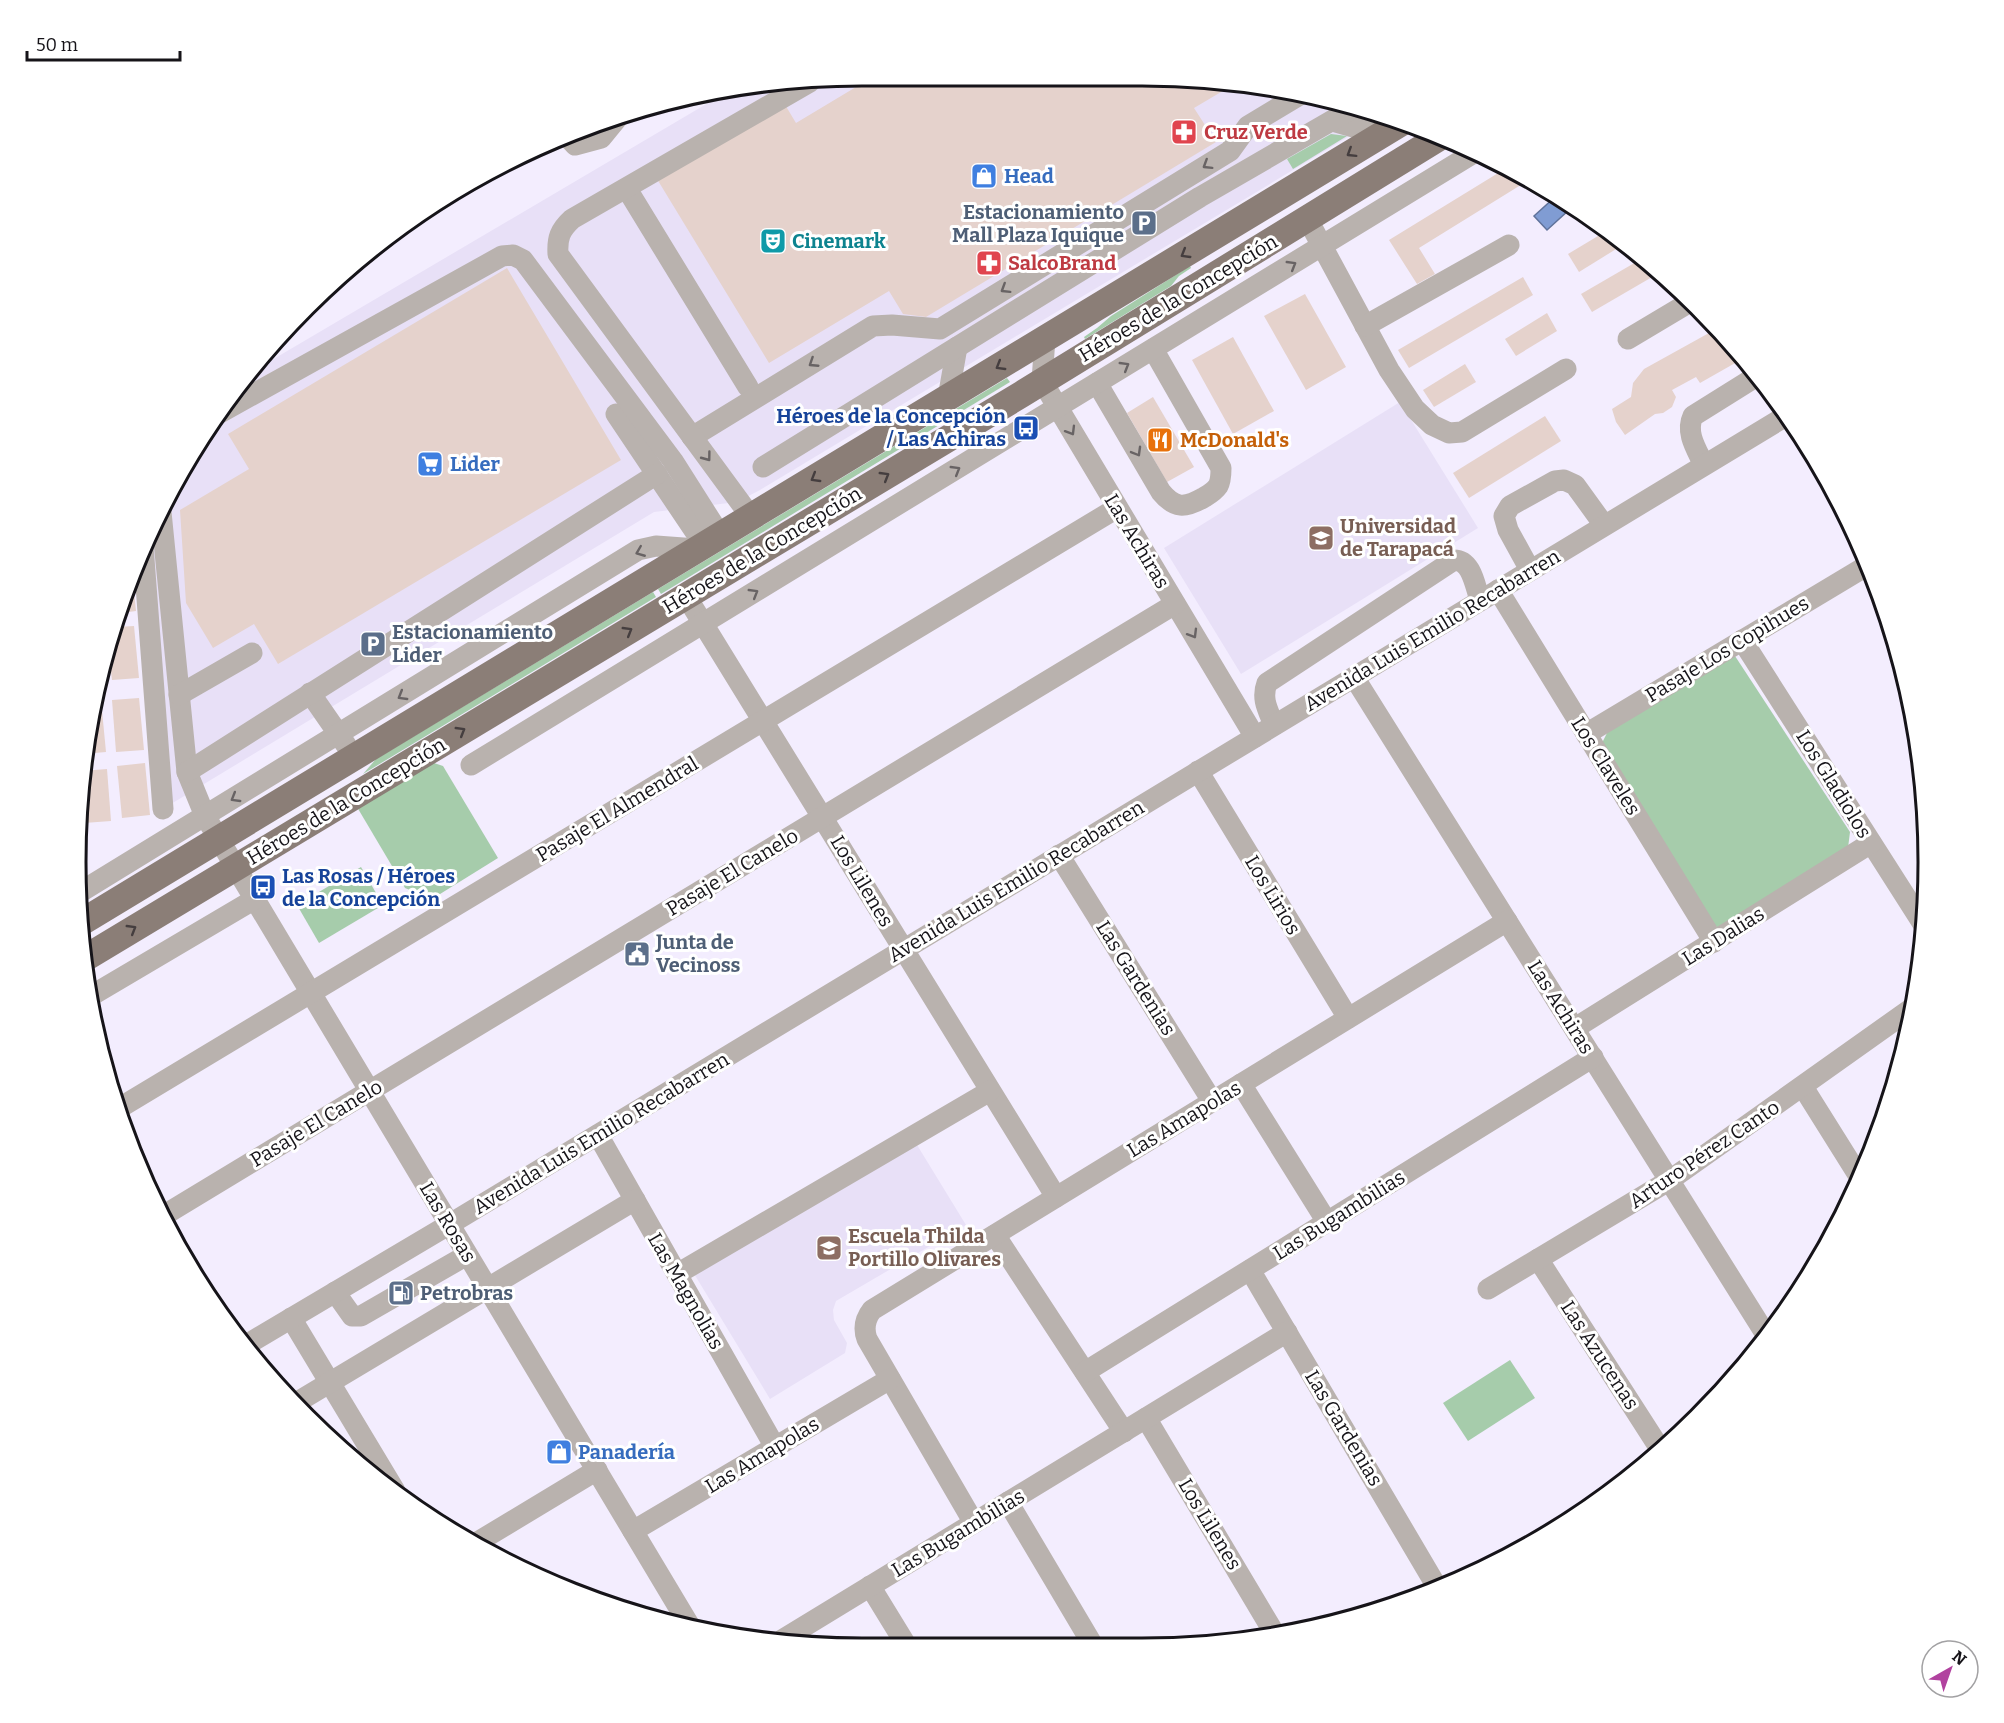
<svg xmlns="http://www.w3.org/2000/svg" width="2004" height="1723" viewBox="0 0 2004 1723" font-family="Bitter,serif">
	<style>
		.built { fill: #e8e0f7 }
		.green { fill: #a6ccab }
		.water { fill: #809cd3; stroke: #60739b; stroke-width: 1.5 }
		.building { fill: #e5d2cc }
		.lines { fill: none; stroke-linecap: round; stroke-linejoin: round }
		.minor { stroke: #b9b2ae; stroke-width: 21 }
		.major { stroke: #8b7e77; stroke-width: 27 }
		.oneway { stroke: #453e3f }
		.oneway2 { stroke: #686364 }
		.labels { text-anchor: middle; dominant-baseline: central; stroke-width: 6; stroke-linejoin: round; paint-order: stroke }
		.health-label { font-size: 20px; font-weight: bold; fill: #be3a42; stroke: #fff; text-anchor: start }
		.shop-label { font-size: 20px; font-weight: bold; fill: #366cbe; stroke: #fff; text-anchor: start }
		.service-label { font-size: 20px; font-weight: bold; fill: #4e5e75; stroke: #fff; text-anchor: start }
		.culture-label { font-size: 20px; font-weight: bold; fill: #0d838f; stroke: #fff; text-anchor: start }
		.street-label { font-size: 20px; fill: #161419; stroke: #fff }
		.transit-label { font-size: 20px; font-weight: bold; fill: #164399; stroke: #fff; text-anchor: end }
		.food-label { font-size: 20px; font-weight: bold; fill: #c56008; stroke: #fff; text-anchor: start }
		.education-label { font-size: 20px; font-weight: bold; fill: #785e54; stroke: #fff; text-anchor: start }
		.rim { fill: none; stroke: #161419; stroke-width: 3 }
	</style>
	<rect width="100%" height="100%" fill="#f3edfe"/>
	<g class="built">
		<polygon points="862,75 1245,82 1346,102 1383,116 760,490 737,502 654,512 166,807 160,680 149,535 208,424 255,370 725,93"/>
		<polygon points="1400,402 1478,528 1241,674 1164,548"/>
		<polygon points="914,1140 966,1225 836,1301 833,1310 834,1320 847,1343 845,1353 770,1399 693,1272"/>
	</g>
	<g class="green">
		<polygon points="1331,134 1347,136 1293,169 1287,159"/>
		<polygon points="1190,266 1191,268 1179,276 1171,286 1085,339 1084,337 1097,328 1111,316"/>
		<polygon points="1007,378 1010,382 661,594 658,589"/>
		<polygon points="653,592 656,597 363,774 376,759"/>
		<polygon points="1735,656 1850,832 1848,848 1718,928 1708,920 1601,745 1608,731"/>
		<polygon points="431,762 443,766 498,858 432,899 405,888 357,807"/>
		<polygon points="361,867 383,905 319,943 297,905"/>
		<polygon points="1510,1360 1535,1398 1468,1441 1443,1403"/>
	</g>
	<polygon class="water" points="1555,197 1570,209 1547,230 1534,216"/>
	<g class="building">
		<polygon points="876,75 1238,82 1194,108 1216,142 926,317 903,314 889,291 769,363 657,179 784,103 796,123"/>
		<polygon points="1508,167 1529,180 1419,248 1435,274 1417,284 1389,240"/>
		<polygon points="1608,230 1621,246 1579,272 1568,254"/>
		<polygon points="1643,258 1659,273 1592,312 1581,294"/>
		<polygon points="507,268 621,460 278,664 254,624 213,648 186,603 180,510 249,469 228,434"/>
		<polygon points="1523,277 1533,295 1409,368 1398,350"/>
		<polygon points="1305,294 1346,367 1306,390 1264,316"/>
		<polygon points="1547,313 1557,331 1516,356 1505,339"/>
		<polygon points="1718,328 1734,343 1744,358 1700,383 1696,377 1672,390 1676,397 1672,407 1663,413 1655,414 1625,435 1616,422 1612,409 1631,397 1633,383 1644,369"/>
		<polygon points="1233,337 1274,411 1233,434 1192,360"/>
		<polygon points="1465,364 1476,382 1434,407 1423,390"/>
		<polygon points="1153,397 1194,467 1167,482 1127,413"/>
		<polygon points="1545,416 1561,441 1469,498 1453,473"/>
		<polygon points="132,572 136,611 121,613"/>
		<polygon points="134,626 139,678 112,680 109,655 117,627"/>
		<polygon points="139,698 144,750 116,752 112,700"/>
		<polygon points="97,700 101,700 106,752 83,754"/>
		<polygon points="145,763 150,815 122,818 117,766"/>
		<polygon points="107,769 111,821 84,823 82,771"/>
	</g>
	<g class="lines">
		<g class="minor">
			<polyline points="1332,121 1381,135"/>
			<polyline points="567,136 575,145 601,138 619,116"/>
			<polyline points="627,189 748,387"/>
			<polyline points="1308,220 1389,370 1415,409 1432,425 1449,433 1462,432 1566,369"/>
			<polyline points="1365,326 1509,245"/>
			<polyline points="1045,338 1042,381 1255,737"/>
			<polyline points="1628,339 1690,302"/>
			<path d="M1097,383l64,109c14,17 24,16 42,6 5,-3 11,-6 15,-12 3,-5 3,-12 3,-18l-68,-119"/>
			<polyline points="948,398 957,347"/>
			<polyline points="616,414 704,545"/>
			<polyline points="216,415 502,256 513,255 523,260 673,461 720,535"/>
			<polyline points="692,437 873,326 892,325 940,329 1230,151 1248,126 1303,93"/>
			<path d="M1704,465c-7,-15 -19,-32 -11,-49l64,-40"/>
			<polyline points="763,467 1200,197 1357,106"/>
			<polyline points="161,512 187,772 205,816 691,1628"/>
			<path d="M751,517l-193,-263c-1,-16 2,-24 14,-35l238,-137"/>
			<polyline points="143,546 163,809"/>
			<polyline points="1530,570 1508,530 1504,516 1510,506 1555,481 1564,480 1575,485 1604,525"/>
			<polyline points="1498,590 1714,942"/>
			<polyline points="686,596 1056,1197"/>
			<polyline points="1742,640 1925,927"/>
			<polyline points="1354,677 1768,1338"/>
			<polyline points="310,693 346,745"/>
			<polyline points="179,695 252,653"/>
			<path d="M1274,725c-6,-15 -13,-26 -7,-42l187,-123c18,0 21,26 26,40"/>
			<polyline points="1586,734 1868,565"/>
			<polyline points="471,765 1477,151"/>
			<polyline points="1198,771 1348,1018"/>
			<polyline points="187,772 657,474"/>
			<polyline points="1059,855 1212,1101"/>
			<polyline points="82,891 638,550 656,546 697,549"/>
			<polyline points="89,997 255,899"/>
			<polyline points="1575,1028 1871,843"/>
			<polyline points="1241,1084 1327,1222"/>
			<polyline points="1803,1087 1860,1178"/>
			<polyline points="116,1110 1117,508"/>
			<polyline points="598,1135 775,1447"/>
			<polyline points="166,1214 1175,604"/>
			<polyline points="995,1235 1124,1432"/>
			<polyline points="1538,1259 1662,1452"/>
			<polyline points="1250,1270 1437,1587"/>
			<polyline points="677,1274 990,1091"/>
			<polyline points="1488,1289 1670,1180 1912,1008"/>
			<polyline points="335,1292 352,1316 361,1316 467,1255"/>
			<polyline points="291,1318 395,1491"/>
			<polyline points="246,1345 450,1224 1786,416"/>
			<polyline points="1085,1372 1593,1057"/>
			<polyline points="294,1404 635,1200"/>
			<polyline points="1146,1418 1273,1631"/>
			<polyline points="1008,1502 1094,1647"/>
			<path d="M974,1523l-107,-184c-4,-11 -2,-20 5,-29l635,-389"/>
			<polyline points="633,1531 890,1379"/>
			<polyline points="476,1543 597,1470"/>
			<polyline points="870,1586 908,1648"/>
			<polyline points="782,1640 1287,1332"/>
		</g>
		<g class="major">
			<polyline points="82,922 1401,123"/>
			<polyline points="82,960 1022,394 1440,137"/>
		</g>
	</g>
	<defs><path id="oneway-chevron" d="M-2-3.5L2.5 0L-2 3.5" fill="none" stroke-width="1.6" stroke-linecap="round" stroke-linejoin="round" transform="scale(1.5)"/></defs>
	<g class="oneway">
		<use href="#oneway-chevron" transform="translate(1351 153) rotate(148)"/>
		<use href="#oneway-chevron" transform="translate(1185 254) rotate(149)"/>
		<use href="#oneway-chevron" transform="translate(1000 366) rotate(149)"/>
		<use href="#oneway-chevron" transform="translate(885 476) rotate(-31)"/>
		<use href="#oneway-chevron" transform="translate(815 478) rotate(149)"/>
		<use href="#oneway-chevron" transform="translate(628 631) rotate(-31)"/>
		<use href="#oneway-chevron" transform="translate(461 731) rotate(-31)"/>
		<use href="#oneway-chevron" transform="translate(132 929) rotate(-31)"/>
	</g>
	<g class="oneway2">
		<use href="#oneway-chevron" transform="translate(1207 165) rotate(148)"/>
		<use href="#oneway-chevron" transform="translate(1292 265) rotate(-31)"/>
		<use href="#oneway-chevron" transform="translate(1005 289) rotate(148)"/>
		<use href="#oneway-chevron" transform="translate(813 363) rotate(147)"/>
		<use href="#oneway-chevron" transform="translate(1125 366) rotate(-31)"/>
		<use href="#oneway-chevron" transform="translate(1071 431) rotate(59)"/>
		<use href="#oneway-chevron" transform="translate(1137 452) rotate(60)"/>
		<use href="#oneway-chevron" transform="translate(707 457) rotate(53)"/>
		<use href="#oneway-chevron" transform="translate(956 470) rotate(-31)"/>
		<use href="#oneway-chevron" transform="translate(640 552) rotate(158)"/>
		<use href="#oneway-chevron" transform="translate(754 593) rotate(-31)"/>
		<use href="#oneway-chevron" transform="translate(1193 634) rotate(59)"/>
		<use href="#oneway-chevron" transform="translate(402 696) rotate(149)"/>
		<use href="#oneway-chevron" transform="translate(235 798) rotate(149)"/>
	</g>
	<defs>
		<symbol id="pharmacy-square" viewBox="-11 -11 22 22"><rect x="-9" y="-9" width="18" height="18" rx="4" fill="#e0444e" stroke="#fff"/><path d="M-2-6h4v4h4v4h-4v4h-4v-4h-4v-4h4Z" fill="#fff"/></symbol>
		<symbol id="shop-square" viewBox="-11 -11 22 22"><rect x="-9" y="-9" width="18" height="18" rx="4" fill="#3f7fe0" stroke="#fff"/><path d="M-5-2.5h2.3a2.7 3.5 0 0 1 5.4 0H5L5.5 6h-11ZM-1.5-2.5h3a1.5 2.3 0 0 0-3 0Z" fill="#fff"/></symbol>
		<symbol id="parking-square" viewBox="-11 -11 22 22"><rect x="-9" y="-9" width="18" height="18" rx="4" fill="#5c6f8a" stroke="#fff"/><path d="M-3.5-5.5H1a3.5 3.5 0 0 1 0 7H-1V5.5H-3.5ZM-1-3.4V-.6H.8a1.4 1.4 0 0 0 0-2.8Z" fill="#fff"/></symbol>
		<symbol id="theatre-square" viewBox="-11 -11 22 22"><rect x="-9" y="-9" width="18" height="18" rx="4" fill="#0f9aa8" stroke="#fff"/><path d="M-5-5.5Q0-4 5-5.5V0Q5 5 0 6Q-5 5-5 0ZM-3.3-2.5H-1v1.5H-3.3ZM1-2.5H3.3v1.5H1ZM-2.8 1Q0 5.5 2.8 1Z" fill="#fff"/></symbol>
		<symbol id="bus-square" viewBox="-11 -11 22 22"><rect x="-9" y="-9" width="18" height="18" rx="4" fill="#1a4fb4" stroke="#fff"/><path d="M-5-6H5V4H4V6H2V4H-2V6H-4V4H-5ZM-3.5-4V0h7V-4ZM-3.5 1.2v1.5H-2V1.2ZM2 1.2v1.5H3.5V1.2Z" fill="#fff"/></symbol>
		<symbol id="restaurant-square" viewBox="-11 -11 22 22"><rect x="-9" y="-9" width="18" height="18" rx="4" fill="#e8710a" stroke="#fff"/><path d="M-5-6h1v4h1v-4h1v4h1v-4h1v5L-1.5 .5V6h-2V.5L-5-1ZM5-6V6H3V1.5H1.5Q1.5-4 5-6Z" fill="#fff"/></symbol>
		<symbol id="supermarket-square" viewBox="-11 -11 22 22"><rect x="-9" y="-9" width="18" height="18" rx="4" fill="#3f7fe0" stroke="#fff"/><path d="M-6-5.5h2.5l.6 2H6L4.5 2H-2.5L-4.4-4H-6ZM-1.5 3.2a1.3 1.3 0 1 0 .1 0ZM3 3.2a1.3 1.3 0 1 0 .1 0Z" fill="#fff"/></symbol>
		<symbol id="university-square" viewBox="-11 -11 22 22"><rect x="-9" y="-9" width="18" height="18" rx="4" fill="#8d6e63" stroke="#fff"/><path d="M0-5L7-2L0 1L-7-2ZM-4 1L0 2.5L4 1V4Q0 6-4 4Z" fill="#fff"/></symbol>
		<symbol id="civic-square" viewBox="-11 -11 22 22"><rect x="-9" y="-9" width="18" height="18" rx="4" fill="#5c6f8a" stroke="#fff"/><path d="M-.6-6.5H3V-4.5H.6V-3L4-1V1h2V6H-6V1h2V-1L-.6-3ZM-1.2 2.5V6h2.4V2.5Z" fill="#fff"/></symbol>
		<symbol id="school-square" viewBox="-11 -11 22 22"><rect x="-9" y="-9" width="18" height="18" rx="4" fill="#8d6e63" stroke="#fff"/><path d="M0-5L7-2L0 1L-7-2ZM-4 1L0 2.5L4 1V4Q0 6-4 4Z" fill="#fff"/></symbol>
		<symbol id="fuel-square" viewBox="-11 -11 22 22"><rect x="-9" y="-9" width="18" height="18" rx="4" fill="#5c6f8a" stroke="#fff"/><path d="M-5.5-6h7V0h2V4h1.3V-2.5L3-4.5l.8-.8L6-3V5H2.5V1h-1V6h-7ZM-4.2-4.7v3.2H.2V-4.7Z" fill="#fff"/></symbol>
	</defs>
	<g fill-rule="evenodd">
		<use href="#pharmacy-square" x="1169" y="117" width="30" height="30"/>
		<use href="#shop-square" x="969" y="161" width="30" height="30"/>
		<use href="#parking-square" x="1129" y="208" width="30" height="30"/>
		<use href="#theatre-square" x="758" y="226" width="30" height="30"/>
		<use href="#pharmacy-square" x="974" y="248" width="30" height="30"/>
		<use href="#bus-square" x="1011" y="413" width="30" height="30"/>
		<use href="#restaurant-square" x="1145" y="425" width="30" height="30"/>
		<use href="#supermarket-square" x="415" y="449" width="30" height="30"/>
		<use href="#university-square" x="1306" y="523" width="30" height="30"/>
		<use href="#parking-square" x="358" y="629" width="30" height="30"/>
		<use href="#bus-square" x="248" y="872" width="30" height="30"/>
		<use href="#civic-square" x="622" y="939" width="30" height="30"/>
		<use href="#school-square" x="814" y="1233" width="30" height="30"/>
		<use href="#fuel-square" x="386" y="1278" width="30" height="30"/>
		<use href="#shop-square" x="544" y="1437" width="30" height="30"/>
	</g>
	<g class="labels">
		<g class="health-label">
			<text x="1204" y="132">Cruz Verde</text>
			<text x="1008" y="263">SalcoBrand</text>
		</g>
		<g class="shop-label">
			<text x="1004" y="176">Head</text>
			<text x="450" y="464">Lider</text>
			<text x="578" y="1452">Panadería</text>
		</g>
		<g class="service-label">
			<text x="1124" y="212" text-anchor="end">Estacionamiento<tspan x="1124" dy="23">Mall Plaza Iquique</tspan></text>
			<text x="392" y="632">Estacionamiento<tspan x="392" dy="23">Lider</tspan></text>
			<text x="656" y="942">Junta de<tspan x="656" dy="23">Vecinoss</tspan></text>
			<text x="420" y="1293">Petrobras</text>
		</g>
		<g class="culture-label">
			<text x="792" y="241">Cinemark</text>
		</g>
		<g class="street-label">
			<text transform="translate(1178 298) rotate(-31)">Héroes de la Concepción</text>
			<text transform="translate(1137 541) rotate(59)">Las Achiras</text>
			<text transform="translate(762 550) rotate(-31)">Héroes de la Concepción</text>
			<text transform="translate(1432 630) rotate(-31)">Avenida Luis Emilio Recabarren</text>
			<text transform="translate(1727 649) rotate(-31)">Pasaje Los Copihues</text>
			<text transform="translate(1606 766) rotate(58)">Los Claveles</text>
			<text transform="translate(1834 784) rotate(58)">Los Gladiolos</text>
			<text transform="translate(346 801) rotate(-31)">Héroes de la Concepción</text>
			<text transform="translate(617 809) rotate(-31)">Pasaje El Almendral</text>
			<text transform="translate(732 872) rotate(-31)">Pasaje El Canelo</text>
			<text transform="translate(862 881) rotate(59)">Los Lilenes</text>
			<text transform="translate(1016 881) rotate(-31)">Avenida Luis Emilio Recabarren</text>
			<text transform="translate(1273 895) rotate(59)">Los Lirios</text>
			<text transform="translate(1723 936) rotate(-32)">Las Dalias</text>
			<text transform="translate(1136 978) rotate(58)">Las Gardenias</text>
			<text transform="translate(1561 1007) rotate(58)">Las Achiras</text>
			<text transform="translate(1184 1119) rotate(-31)">Las Amapolas</text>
			<text transform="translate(316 1123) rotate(-31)">Pasaje El Canelo</text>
			<text transform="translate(601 1133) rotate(-31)">Avenida Luis Emilio Recabarren</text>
			<text transform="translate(1704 1154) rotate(-34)">Arturo Pérez Canto</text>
			<text transform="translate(1339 1215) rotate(-32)">Las Bugambilias</text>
			<text transform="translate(448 1222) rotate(59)">Las Rosas</text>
			<text transform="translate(686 1291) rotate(60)">Las Magnolias</text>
			<text transform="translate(1600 1355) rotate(57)">Las Azucenas</text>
			<text transform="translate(1344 1428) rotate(59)">Las Gardenias</text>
			<text transform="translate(762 1455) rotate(-31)">Las Amapolas</text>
			<text transform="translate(1210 1524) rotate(59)">Los Lilenes</text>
			<text transform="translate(958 1533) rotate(-31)">Las Bugambilias</text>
		</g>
		<g class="transit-label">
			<text x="1006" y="416">Héroes de la Concepción<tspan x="1006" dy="23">/ Las Achiras</tspan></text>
			<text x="282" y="876" text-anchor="start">Las Rosas / Héroes<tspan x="282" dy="23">de la Concepción</tspan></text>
		</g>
		<g class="food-label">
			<text x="1180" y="440">McDonald's</text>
		</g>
		<g class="education-label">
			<text x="1340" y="526">Universidad<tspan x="1340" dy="23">de Tarapacá</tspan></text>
			<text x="848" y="1236">Escuela Thilda<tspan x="848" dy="23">Portillo Olivares</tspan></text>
		</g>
	</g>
	<path d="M0 0H2004V1723H0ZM862 86H1142A776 776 0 0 1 1918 862V862A776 776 0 0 1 1142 1638H862A776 776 0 0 1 86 862V862A776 776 0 0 1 862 86Z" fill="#fff" fill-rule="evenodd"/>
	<path class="rim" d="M862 86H1142A776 776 0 0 1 1918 862V862A776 776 0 0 1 1142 1638H862A776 776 0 0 1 86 862V862A776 776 0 0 1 862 86Z"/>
	<g transform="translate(1950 1669) rotate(40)"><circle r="28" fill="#ffffff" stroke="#a2a1a3" stroke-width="1.5"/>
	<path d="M0-4.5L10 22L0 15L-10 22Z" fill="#b1429f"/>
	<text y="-9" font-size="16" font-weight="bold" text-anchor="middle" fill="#161419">N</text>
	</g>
	<path d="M27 51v9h153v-9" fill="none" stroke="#161419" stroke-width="3"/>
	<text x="36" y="51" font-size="18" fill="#161419" stroke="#ffffff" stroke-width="4.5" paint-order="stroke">50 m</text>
</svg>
